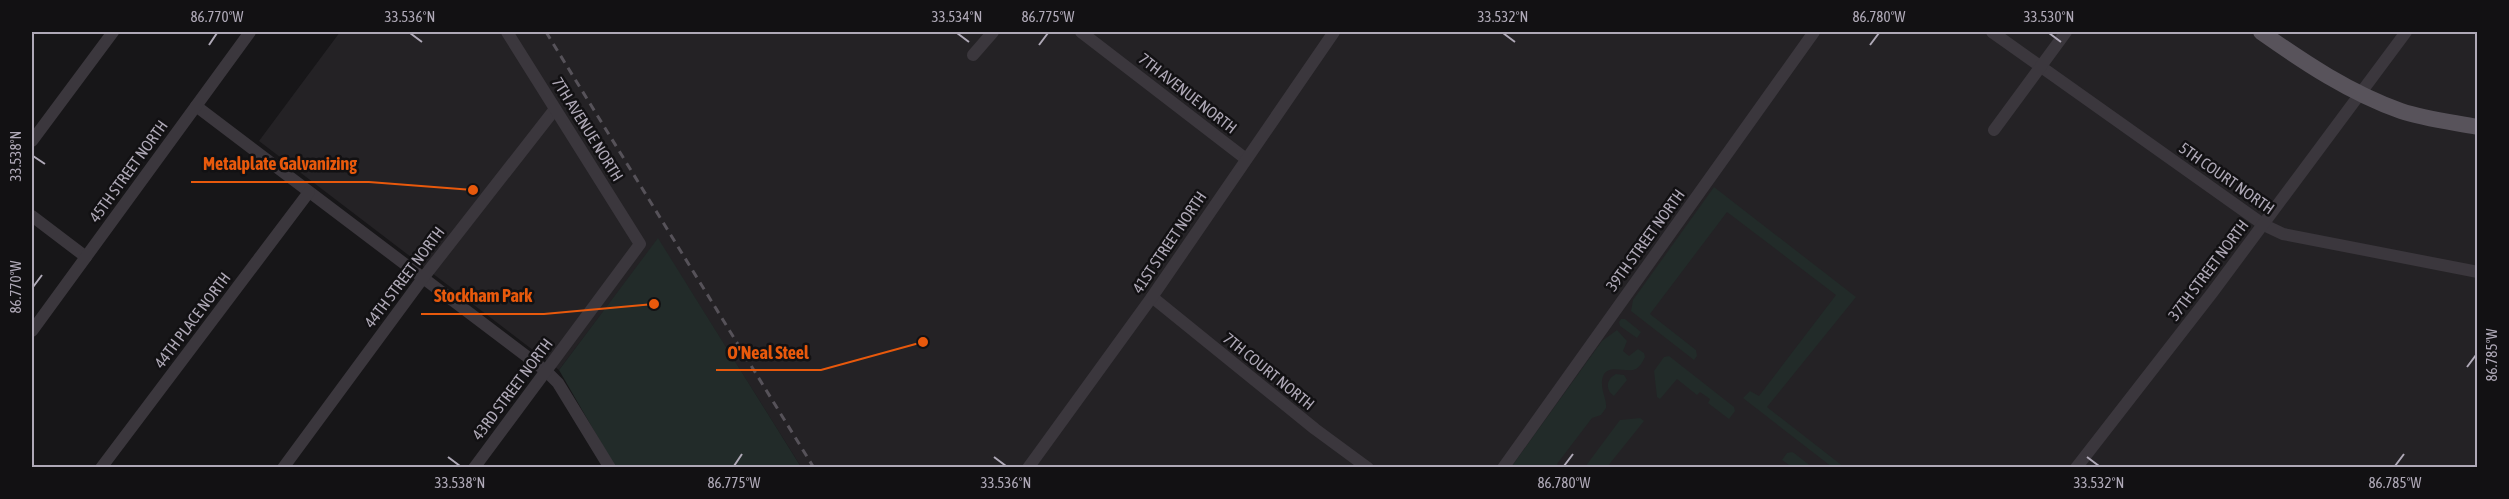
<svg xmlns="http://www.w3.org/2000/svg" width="2509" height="499" viewBox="0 0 2509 499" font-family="'Asap Condensed',sans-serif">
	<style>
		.built { fill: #242225 }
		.green { fill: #222b29 }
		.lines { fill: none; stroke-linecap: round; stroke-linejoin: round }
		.minor { stroke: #3b373d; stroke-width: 12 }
		.major { stroke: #58535b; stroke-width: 16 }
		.rail { stroke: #565259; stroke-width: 3; stroke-dasharray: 8 6; stroke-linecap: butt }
		.ticks { fill: none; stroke: #afa9b7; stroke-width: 2 }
		.labels { text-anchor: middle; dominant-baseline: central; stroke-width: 5; stroke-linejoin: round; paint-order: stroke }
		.street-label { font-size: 16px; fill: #afa9b7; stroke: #121113 }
		.leader { fill: none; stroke: #e8590c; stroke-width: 2 }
		.callout-dot { fill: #e8590c; stroke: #121113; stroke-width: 2 }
		.callout-label { font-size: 18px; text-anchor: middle; font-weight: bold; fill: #e8590c; stroke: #121113; stroke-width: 5; stroke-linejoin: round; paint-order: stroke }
		.neatline { fill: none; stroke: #afa9b7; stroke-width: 2 }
		.ticks-label { font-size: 15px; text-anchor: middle; fill: #afa9b7 }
	</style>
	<rect width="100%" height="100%" fill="#171618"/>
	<polygon class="built" points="340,32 2477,32 2477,467 801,467 658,239 559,370 259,141"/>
	<g class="green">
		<polygon points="1714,187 1856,297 1767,407 1844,467 1832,467 1743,398 1750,391 1759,396 1836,295 1727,212 1650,314 1696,350 1697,356 1694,360 1631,311 1633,300"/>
		<polygon points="658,238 801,467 615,467 559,370"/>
		<polygon points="1621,319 1625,319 1641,332 1637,338 1620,326 1619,322"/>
		<path d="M1617,330l10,11 -4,10 6,5 9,-7 6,4 1,4c-2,4 -5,10 -9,12 -11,5 -34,-9 -34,15 0,9 5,16 4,24l-5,7 -9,3 -35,46 3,3 -46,1 -2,-2 90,-125z"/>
		<polygon points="1669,356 1734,407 1735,411 1729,419 1708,403 1710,399 1700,392 1697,395 1677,379 1660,399 1657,397 1654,371 1664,357"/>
		<path d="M1616,374l8,1 3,5 -13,16c-9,-6 -8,-17 2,-22z"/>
		<polygon points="1640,418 1644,421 1607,467 1585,467 1620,420"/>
		<polygon points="1792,452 1794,453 1812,467 1792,467 1782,460 1787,453"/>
	</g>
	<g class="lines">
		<g class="minor">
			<polyline points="1081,32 1246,159"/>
			<polyline points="1992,32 2264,225 2283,234 2478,272"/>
			<polyline points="973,55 993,32"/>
			<polyline points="196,106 546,371 558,383 610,468"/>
			<polyline points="1994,130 2066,32"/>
			<polyline points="32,141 113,32"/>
			<polyline points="32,216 86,257"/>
			<polyline points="1152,297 1315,429 1368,468"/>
			<polyline points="32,331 250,32"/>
			<polyline points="101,468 309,192"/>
			<polyline points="283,468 423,278 555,109"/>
			<polyline points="474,468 640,244 507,32"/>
			<polyline points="1028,468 1152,297 1334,32"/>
			<polyline points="1503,468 1814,32"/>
			<polyline points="2076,468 2212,293 2406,32"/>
		</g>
		<path class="major" d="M2261,32c44,31 89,61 140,79 24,8 51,11 77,16"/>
		<polyline class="rail" points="546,32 814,468"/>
	</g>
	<path class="ticks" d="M410,33l12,9M957,33l12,9M1503,33l12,9M2049,33l12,9M209,45l8,-12M1039,45l9,-12M1870,45l9,-12M33,156l12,8M33,287l9,-12M2467,367l9,-12M448,457l12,9M994,457l12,9M2087,457l12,9M734,466l8,-12M1564,466l9,-12M2395,466l9,-12"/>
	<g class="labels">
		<g class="street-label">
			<text transform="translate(1188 93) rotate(38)">7TH AVENUE NORTH</text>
			<text transform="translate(588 129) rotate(58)">7TH AVENUE NORTH</text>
			<text transform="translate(128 171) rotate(-54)">45TH STREET NORTH</text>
			<text transform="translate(2227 178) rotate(35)">5TH COURT NORTH</text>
			<text transform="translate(1645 240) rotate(-54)">39TH STREET NORTH</text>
			<text transform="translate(1169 242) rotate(-56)">41ST STREET NORTH</text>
			<text transform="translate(2208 270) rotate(-53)">37TH STREET NORTH</text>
			<text transform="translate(404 277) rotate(-53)">44TH STREET NORTH</text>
			<text transform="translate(192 320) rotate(-53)">44TH PLACE NORTH</text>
			<text transform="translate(1269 371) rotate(39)">7TH COURT NORTH</text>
			<text transform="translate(512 389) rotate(-53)">43RD STREET NORTH</text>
		</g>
	</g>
	<path class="leader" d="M473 190L369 182H191M654 304L544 314H421M923 342L821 370H716"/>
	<g class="callout-dot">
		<circle cx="473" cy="190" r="6"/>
		<circle cx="654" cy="304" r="6"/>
		<circle cx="923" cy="342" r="6"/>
	</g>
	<g class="callout-label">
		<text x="280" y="170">Metalplate Galvanizing</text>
		<text x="483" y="302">Stockham Park</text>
		<text x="768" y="359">O'Neal Steel</text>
	</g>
	<rect width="2509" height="499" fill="none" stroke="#121113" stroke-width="66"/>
	<rect x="33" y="33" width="2443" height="433" class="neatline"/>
	<g class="ticks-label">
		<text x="217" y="22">86.770°W</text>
		<text x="410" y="22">33.536°N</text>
		<text x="957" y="22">33.534°N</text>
		<text x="1048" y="22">86.775°W</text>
		<text x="1503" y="22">33.532°N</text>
		<text x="1879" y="22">86.780°W</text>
		<text x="2049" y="22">33.530°N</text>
		<text transform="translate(16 156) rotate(-90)" y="5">33.538°N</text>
		<text transform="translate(16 287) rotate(-90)" y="5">86.770°W</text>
		<text transform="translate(2492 355) rotate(-90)" y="5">86.785°W</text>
		<text x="460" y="488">33.538°N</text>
		<text x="734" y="488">86.775°W</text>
		<text x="1006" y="488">33.536°N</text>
		<text x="1564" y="488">86.780°W</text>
		<text x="2099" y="488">33.532°N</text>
		<text x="2395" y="488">86.785°W</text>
	</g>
</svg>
